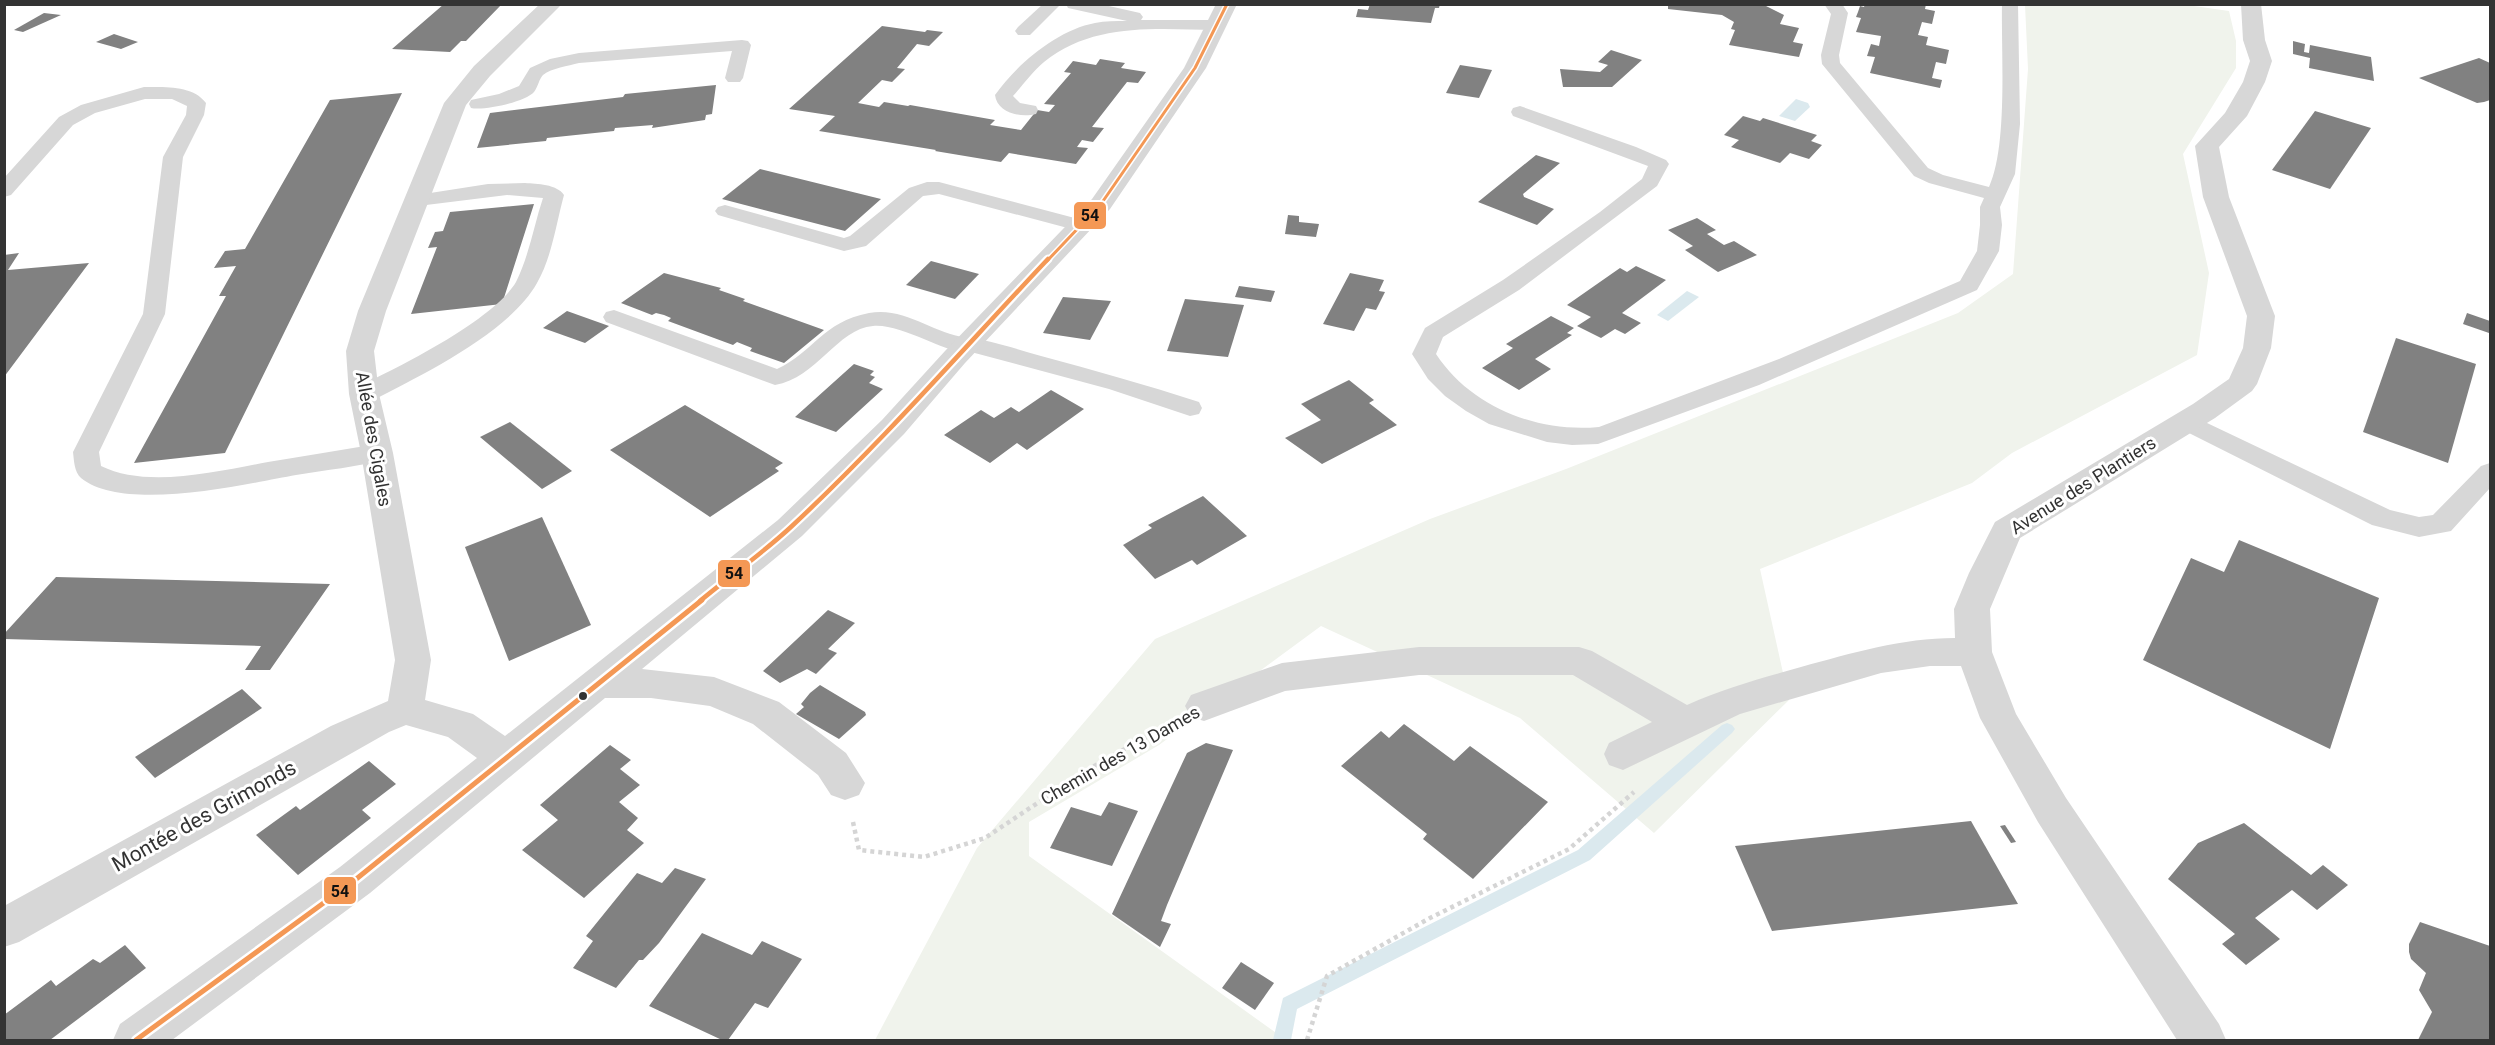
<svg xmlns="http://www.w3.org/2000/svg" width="2495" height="1045" viewBox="0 0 2495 1045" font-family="Roboto,sans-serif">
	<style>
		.green { fill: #f0f3ec }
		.water { fill: #dbe9ee }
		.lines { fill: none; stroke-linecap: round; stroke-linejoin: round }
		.stream { fill: #dbe9ee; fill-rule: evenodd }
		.building { fill: #818181 }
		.path { stroke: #d5d5d5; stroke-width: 4.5; stroke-dasharray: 4 4; stroke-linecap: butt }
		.lane { fill: #d7d7d7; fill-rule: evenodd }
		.street { fill: #d7d7d7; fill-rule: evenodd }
		.bus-1-far2-casing { stroke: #fff; stroke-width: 6 }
		.bus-1-far1-casing { stroke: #fff; stroke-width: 9 }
		.bus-1-casing { stroke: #fff; stroke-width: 10 }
		.bus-1-far2 { stroke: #f49855; stroke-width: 3 }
		.bus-1-far1 { stroke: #f49855; stroke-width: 4.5 }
		.bus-1 { stroke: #f49855; stroke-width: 5 }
		.bus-dot { fill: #333; stroke: #fff; stroke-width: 2 }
		.labels { text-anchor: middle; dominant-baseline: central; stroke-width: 6; stroke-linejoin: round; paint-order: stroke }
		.street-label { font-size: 18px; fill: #333; stroke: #fff }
		.near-street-label { font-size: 21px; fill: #333; stroke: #fff }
		.line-badge { stroke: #fff; stroke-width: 2 }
		.pale-badge-label { font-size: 16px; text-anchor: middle; font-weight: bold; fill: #111 }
	</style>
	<rect width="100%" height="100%" fill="#fff"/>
	<polygon class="green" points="2180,4 2229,11 2236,41 2236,68 2183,154 2209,273 2197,355 2012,453 1972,483 1760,569 1789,700 1654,833 1520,718 1321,626 1159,745 1029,822 1029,856 1286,1040 875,1040 977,848 1155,639 1430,519 1566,469 1958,313 2013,274 2028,69 2025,5"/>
	<g class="water">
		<polygon points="1796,99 1808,103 1810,107 1795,121 1779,116"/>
		<polygon points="1687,291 1699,297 1668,321 1657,315"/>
	</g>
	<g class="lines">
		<polygon class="stream" points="1727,723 1732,725 1735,729 1732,733 1590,860 1297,1009 1291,1040 1273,1040 1283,998 1578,850 1722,725"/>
	</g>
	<g class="building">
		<polygon points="444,4 502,4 466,41 461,41 450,52 392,49"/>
		<polygon points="1370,4 1440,4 1439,8 1435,8 1431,23 1356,17 1358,9 1368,10"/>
		<polygon points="1668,4 1769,4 1766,6 1784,15 1780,24 1799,28 1793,42 1803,44 1799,57 1729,45 1735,30 1731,29 1734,22 1722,15 1668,9"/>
		<polygon points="1865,4 1926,4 1925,9 1935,11 1932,24 1922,22 1918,35 1928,37 1926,45 1949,50 1946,64 1936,62 1932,78 1942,80 1940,88 1870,73 1875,57 1867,56 1871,44 1879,46 1881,36 1856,32 1861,18 1856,17 1858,12 1860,6 1864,7"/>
		<polygon points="44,13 61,15 23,32 14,30"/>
		<polygon points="882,26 925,32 927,30 943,32 929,46 917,44 897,68 905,69 892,82 882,80 858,103 879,107 884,102 908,106 910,105 995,120 990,125 1021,130 1037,110 1049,112 1055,105 1044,104 1071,73 1064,72 1073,61 1096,65 1100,59 1125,63 1121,68 1146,72 1138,83 1127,82 1092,127 1104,128 1093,142 1082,140 1077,147 1088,148 1076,164 1009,153 1001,162 935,151 936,150 819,131 835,116 789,109"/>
		<polygon points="114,34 138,42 121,49 96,42"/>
		<polygon points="2293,41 2305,44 2304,52 2309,53 2310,45 2371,57 2374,81 2309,68 2310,58 2293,54"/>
		<polygon points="1611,50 1642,60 1612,87 1563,87 1560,69 1600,72 1608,65 1598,62"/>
		<polygon points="2479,58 2490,63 2490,100 2484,102 2477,103 2419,78"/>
		<polygon points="1460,65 1492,70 1479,98 1446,93"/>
		<polygon points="716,85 712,114 706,115 705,120 652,128 653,125 615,128 614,131 547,138 546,141 477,148 490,113 623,97 625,94"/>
		<polygon points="402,93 225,453 134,463 226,296 219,296 236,266 214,268 225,251 245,249 330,100"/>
		<polygon points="2315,111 2371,128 2330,189 2272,170"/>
		<polygon points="1743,116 1760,121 1763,118 1817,135 1811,141 1822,145 1809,159 1790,153 1780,163 1731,147 1739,140 1724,135"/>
		<polygon points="1536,155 1560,163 1523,194 1524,197 1554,209 1537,225 1478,202"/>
		<polygon points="760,169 881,199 845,231 722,199"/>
		<polygon points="534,204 502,304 411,314 437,247 428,248 435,232 443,231 450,212"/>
		<polygon points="1288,215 1299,216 1299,222 1319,224 1316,237 1285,234"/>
		<polygon points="1697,218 1716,230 1707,234 1724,245 1734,241 1757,255 1718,272 1685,250 1693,246 1668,230"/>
		<polygon points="19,253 8,270 89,263 4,377 4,255"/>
		<polygon points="931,261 979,274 955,299 906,285"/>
		<polygon points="1636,266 1666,280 1622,313 1641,323 1625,334 1615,329 1601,338 1577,326 1591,317 1567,305 1620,268 1627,272"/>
		<polygon points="664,273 721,288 719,290 745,299 743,301 824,330 784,363 750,351 752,348 737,342 733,345 668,321 671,318 664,315 656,313 652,315 621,303"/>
		<polygon points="1350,273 1384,280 1379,291 1385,292 1376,310 1366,308 1354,331 1323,324"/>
		<polygon points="1239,286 1275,291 1271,302 1235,297"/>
		<polygon points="1063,297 1111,301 1090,340 1043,333"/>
		<polygon points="1185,299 1244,305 1228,357 1167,351"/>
		<polygon points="567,311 609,326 585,343 543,328"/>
		<polygon points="2467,313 2490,321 2489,333 2463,324"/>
		<polygon points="1551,316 1574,328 1567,333 1572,335 1535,359 1551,369 1519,390 1482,368 1513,348 1506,344"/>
		<polygon points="2396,338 2476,364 2448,463 2363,432"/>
		<polygon points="854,364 874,371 870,375 875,377 869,383 883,389 836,432 795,417"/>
		<polygon points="1349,380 1374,400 1369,403 1397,425 1322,464 1285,438 1321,420 1301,404"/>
		<polygon points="1051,390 1084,409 1027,450 1017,443 990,463 944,435 981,410 994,418 1011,407 1019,412"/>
		<polygon points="685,405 783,463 775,468 779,471 710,517 610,450"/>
		<polygon points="510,422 572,471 542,489 480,437"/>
		<polygon points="1203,496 1247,536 1197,565 1192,560 1155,579 1123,545 1152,528 1148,525"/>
		<polygon points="542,517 591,625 509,661 465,547"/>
		<polygon points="2239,540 2379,598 2330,749 2143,660 2191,558 2224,572"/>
		<polygon points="56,577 330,584 270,670 245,670 261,646 4,639 4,634"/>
		<polygon points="828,610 855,623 828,649 837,653 816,674 807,669 780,683 763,671"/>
		<polygon points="820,685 865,712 866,715 839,739 796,714 804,707 801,704 810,693"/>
		<polygon points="242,689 262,708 155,778 135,757"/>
		<polygon points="1404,724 1454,761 1470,746 1548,802 1473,879 1423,839 1427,834 1341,766 1381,731 1389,738"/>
		<polygon points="1206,743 1233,750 1167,905 1161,921 1171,924 1160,947 1112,914 1187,753"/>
		<polygon points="610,745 631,760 620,769 640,785 619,802 638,818 627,830 644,843 584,898 522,850 558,820 540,805"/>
		<polygon points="369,761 396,784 362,810 371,818 298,875 256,835 296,806 300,810"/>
		<polygon points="1109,802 1138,811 1112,866 1050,848 1071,807 1101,816"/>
		<polygon points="1971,821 2018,904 1772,931 1735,846"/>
		<polygon points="2244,823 2311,875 2323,865 2348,885 2317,910 2292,890 2255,918 2280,939 2246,965 2222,944 2235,934 2168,879 2198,843"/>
		<polygon points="2005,825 2016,842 2011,843 2000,826"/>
		<polygon points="675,868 706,879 659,943 643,960 639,960 616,988 573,968 593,941 586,936 637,873 662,883"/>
		<polygon points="2420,922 2490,946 2490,1040 2418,1040 2432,1012 2419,990 2426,973 2411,959 2409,952 2409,944"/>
		<polygon points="702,933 752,955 762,941 802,959 768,1008 755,1003 728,1040 722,1040 649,1006"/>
		<polygon points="125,945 146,968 50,1040 4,1040 4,1015 51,980 56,986 93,959 100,963"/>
		<polygon points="1241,962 1274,983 1255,1010 1222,988"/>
	</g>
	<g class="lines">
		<g class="path">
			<polyline points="853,822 859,850 924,857 985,838 1087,770 1168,725"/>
			<polyline points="1307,1040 1327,976 1430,918 1569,849 1634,792"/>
		</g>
		<g class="lane">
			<polygon points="1043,4 1061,4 1030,35 1018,35 1015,31 1018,27"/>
			<path d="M1066,4h34l40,9 3,4 -2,3h75l6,1 3,4 -3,4 -6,1c-59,-1 -123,-8 -172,32 -11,9 -21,23 -31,34l7,7 16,3 2,4 -2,4c-15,4 -39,-1 -41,-19 21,-30 62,-65 100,-72 10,-2 21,-2 32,-2l-59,-13z"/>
			<path d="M1824,4h18l6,9 -9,42 1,8 88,105 15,7 46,12c19,-41 12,-135 13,-183h16l2,120 -5,50 -15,33 2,18 -3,26 -22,39 -218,95 -161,59 -26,1 -25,-3 -58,-18 -23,-13 -21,-15 -17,-17 -16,-25 13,-26 78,-48 97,-68 42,-33 6,-13 -135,-50 -2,-4 2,-4 7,-2 116,41 30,13 3,4 -12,22 -138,104 -76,47 -7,17c35,53 101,79 163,73l180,-68 181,-78 17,-30 3,-26v-18l4,-9 -55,-15 -15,-7 -92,-112 -1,-9 10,-41z"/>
			<path d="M742,40l6,1 3,4 -8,33 -3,4h-12l-3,-4 7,-27 -153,12c-11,3 -27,5 -36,12 -4,4 -5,12 -9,17 -9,10 -50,19 -63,16l-2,-4 2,-4 28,-6 20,-8 11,-18 20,-9 29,-6z"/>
			<path d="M144,87c20,0 49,-2 62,16l-2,12 -21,42 -18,157 -66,138 2,14c46,23 118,5 167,-4 37,-6 73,-12 109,-18l9,3 4,6 -4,6c-29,8 -60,11 -90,16 -51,9 -172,38 -215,3 -7,-6 -7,-18 -8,-26l70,-138 20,-157 23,-42 1,-9 -15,-7h-27l-50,14 -22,12 -62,70 -7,2v-19l55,-61 22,-12z"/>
			<polygon points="927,182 939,182 1086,221 1090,225 1086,229 1079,231 939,194 923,196 866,246 844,251 718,215 715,211 718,207 725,205 844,238 850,236 909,188"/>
			<path d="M525,183c12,1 32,1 39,12 -8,29 -12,62 -27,88 -27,49 -115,92 -164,117l-9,2 -9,-2 -3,-6 3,-6c41,-19 139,-68 161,-106 13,-26 18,-57 27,-84l-36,-3 -89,11 -7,-2 -3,-4 3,-4 77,-12z"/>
			<path d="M614,310l163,59c37,-17 45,-47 92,-56 35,-7 65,21 96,24 25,3 51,12 76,19 53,14 105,29 158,46l3,6 -3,6 -9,2 -81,-27 -138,-37c-21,5 -68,-29 -98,-26 -36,3 -56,52 -98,59l-169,-63 -3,-5 3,-5z"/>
			<polygon points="2186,413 2390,510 2419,517 2433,515 2481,466 2490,463 2490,488 2451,531 2419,537 2372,525 2177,427 2174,421 2177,415"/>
		</g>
		<g class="street">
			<polygon points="540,4 562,4 490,76 466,105 386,311 374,351 379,394 393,453 431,660 425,700 473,714 505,736 778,520 882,420 945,351 1092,199 1184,68 1216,4 1237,4 1206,68 1110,209 965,363 904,434 802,536 642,669 714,677 779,702 846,753 865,783 859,795 845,800 831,795 818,775 753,724 710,706 651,698 605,698 370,893 172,1040 113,1040 120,1024 340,867 477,758 448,737 406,725 389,732 19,942 4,947 4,906 331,726 388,701 395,660 361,453 349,394 346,351 358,311 444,103 474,66"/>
			<path d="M2241,4h20l4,36 7,21 -7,21 -18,34 -28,31 10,50 46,119 -4,32 -14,36 -5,7 -37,27 -195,120 -30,71 2,43 24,62 50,84 153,226 7,16h-49l-139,-218 -58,-104 -19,-52h-31l-49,7 -141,41 -117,56 -14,-5 -5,-11 5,-11 43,-21 -79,-47h-154l-134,16 -81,30 -13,-4 -6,-11 6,-11 91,-32 137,-16h160l13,4 95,54c37,-17 75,-27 114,-38 51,-14 101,-29 154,-29l-1,-29 15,-36 26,-51 198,-118 36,-25 14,-31 4,-32 -44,-119 -8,-51 30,-33 18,-31 7,-21 -7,-21z"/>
		</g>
		<defs>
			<polyline id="bus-1-far2" points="1047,261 1101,204 1195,68 1227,4"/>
			<path id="bus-1-far1" d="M700,601c30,-25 63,-48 92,-75 90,-84 171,-177 256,-267"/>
			<polyline id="bus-1" points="136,1040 355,880 702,600"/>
		</defs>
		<use href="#bus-1-far2" class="bus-1-far2-casing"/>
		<use href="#bus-1-far1" class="bus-1-far1-casing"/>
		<use href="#bus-1" class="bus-1-casing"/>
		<use href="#bus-1-far2" class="bus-1-far2"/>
		<use href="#bus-1-far1" class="bus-1-far1"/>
		<use href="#bus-1" class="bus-1"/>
	</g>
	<circle class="bus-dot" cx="583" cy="696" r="5"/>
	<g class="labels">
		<g class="street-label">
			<text transform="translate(374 439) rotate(80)">Allée des Cigales</text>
			<text transform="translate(2083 485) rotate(-32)">Avenue des Plantiers</text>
			<text transform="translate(1120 755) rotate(-30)">Chemin des 13 Dames</text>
		</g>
		<g class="near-street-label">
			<text transform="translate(204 816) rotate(-29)">Montée des Grimonds</text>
		</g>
	</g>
	<g class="line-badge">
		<rect x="1073" y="201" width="34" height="29" rx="6" fill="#f49855"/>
		<rect x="717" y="559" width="34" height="29" rx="6" fill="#f49855"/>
		<rect x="323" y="876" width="34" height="29" rx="6" fill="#f49855"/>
	</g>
	<g class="pale-badge-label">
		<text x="1090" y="221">54</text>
		<text x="734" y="579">54</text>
		<text x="340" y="897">54</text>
	</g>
	<rect width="2495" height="1045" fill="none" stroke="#333333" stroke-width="12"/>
</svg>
